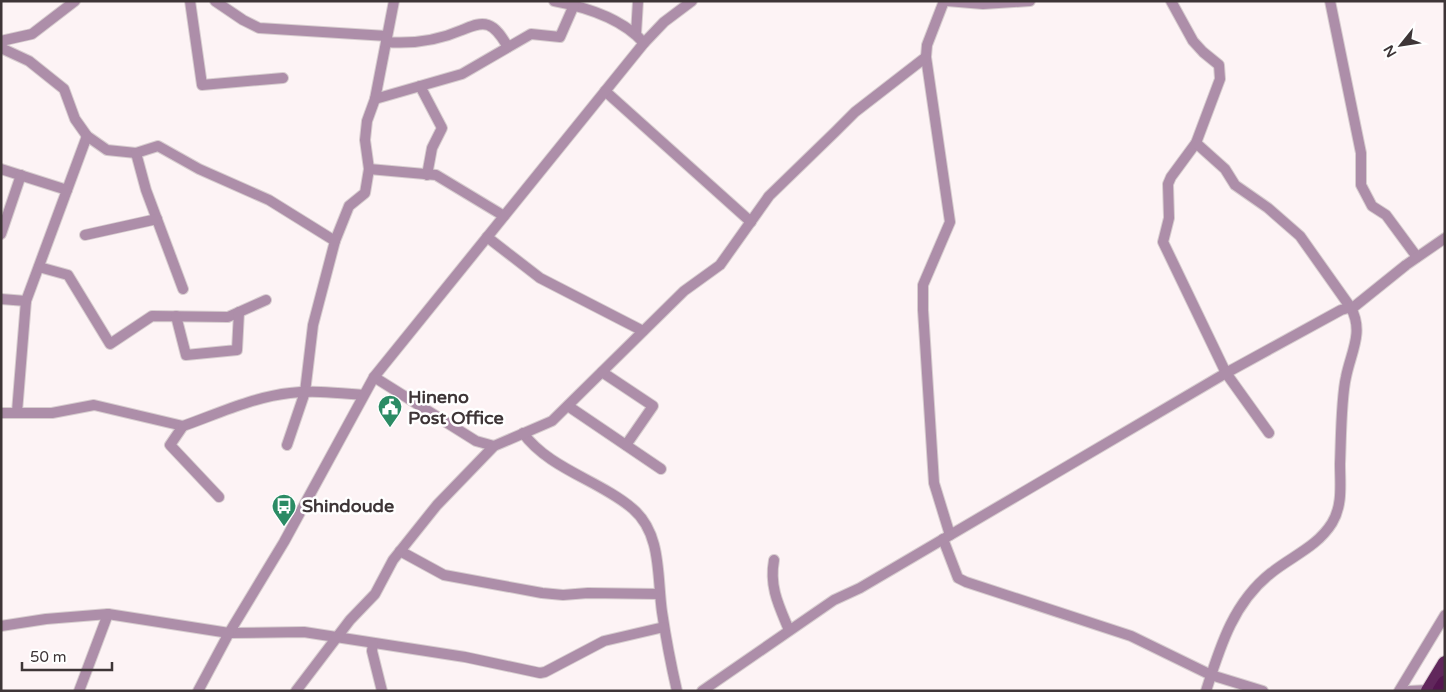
<svg xmlns="http://www.w3.org/2000/svg" width="1446" height="692" viewBox="0 0 1446 692" font-family="'Varela Round',sans-serif">
	<style>
		.lines { fill: none; stroke-linecap: round; stroke-linejoin: round }
		.minor-casing { stroke: #d7cdcf; stroke-width: 12 }
		.tertiary-casing { stroke: #d7cdcf; stroke-width: 12 }
		.trunk-casing { stroke: #d7cdcf; stroke-width: 16 }
		.motorway-casing { stroke: #d7cdcf; stroke-width: 18 }
		.minor { stroke: #ad8ea9; stroke-width: 10 }
		.tertiary { stroke: #ad8ea9; stroke-width: 10 }
		.trunk { stroke: #61275c; stroke-width: 14 }
		.motorway { stroke: #551650; stroke-width: 15 }
		.labels { text-anchor: middle; dominant-baseline: central; stroke-width: 5; stroke-linejoin: round; paint-order: stroke }
		.poi-label { font-size: 18px; font-weight: bold; fill: #3e3537; stroke: #fff; text-anchor: start }
	</style>
	<rect width="100%" height="100%" fill="#fdf3f5"/>
	<g class="lines">
		<defs>
			<g id="minor">
				<polyline points="190,1 202,85 283,78"/>
				<polyline points="215,1 243,20 259,28 387,36"/>
				<path d="M554,1c32,6 68,17 90,42"/>
				<polyline points="944,1 927,45 926,57 950,222 923,285 923,310 934,483 950,535"/>
				<polyline points="947,1 983,4 1030,1"/>
				<polyline points="1171,1 1193,41 1203,52 1219,65 1220,79 1196,143 1171,177 1168,184 1169,218 1163,242 1226,373 1269,433"/>
				<polyline points="1330,1 1361,153 1361,185 1372,206 1386,215 1417,257"/>
				<polyline points="636,34 638,1"/>
				<polyline points="1,41 32,34 75,1"/>
				<path d="M386,42c25,2 53,-2 76,-12 8,-3 17,-8 26,-5 9,3 15,14 20,22"/>
				<polyline points="1,48 29,61 64,89 75,119 87,136 107,150 136,153 158,146 199,169 269,200 335,241 313,325 305,392 287,445"/>
				<polyline points="420,86 442,128 432,148 427,175"/>
				<polyline points="605,91 751,222"/>
				<polyline points="375,99 462,74 531,34 560,37 574,5"/>
				<path d="M1196,143l29,26 10,16 33,23 32,28 51,72c13,24 0,44 -5,69 -5,22 -5,63 -6,87 0,20 3,41 -8,59 -15,24 -40,33 -61,50 -38,30 -51,74 -65,118"/>
				<polyline points="136,153 146,190 183,289"/>
				<polyline points="1,169 67,190"/>
				<polyline points="369,169 436,175 504,216"/>
				<polyline points="1,234 21,175"/>
				<polyline points="85,235 157,219"/>
				<polyline points="487,237 540,278 643,331"/>
				<polyline points="335,241 349,206 365,193 369,169 365,140 367,121 375,99 394,1"/>
				<polyline points="39,267 68,275 110,344 152,316 228,317 266,300"/>
				<polyline points="1,299 26,301"/>
				<polyline points="176,316 186,355 237,350 239,312"/>
				<polyline points="602,372 653,406 626,445"/>
				<polyline points="374,377 476,441 494,446"/>
				<polyline points="568,406 661,469"/>
				<polyline points="17,412 26,301 87,136"/>
				<polyline points="1,413 52,413 94,405 183,426 170,445 219,497"/>
				<path d="M183,426c34,-12 70,-29 107,-33 24,-3 48,0 73,2"/>
				<path d="M523,433c26,36 78,48 110,76 29,25 24,68 29,103 4,27 9,53 15,79"/>
				<polyline points="943,539 958,578 966,582 1131,636 1211,675 1263,691"/>
				<polyline points="400,551 444,575 542,593 563,595 588,593 660,594"/>
				<path d="M774,560c-5,27 5,46 15,70"/>
				<polyline points="229,633 304,632 465,657 540,673 545,672 604,641 664,627"/>
				<polyline points="373,644 372,651 382,691"/>
				<polyline points="79,691 108,614"/>
				<polyline points="198,691 229,633 284,542 374,377 644,43 664,22 692,1"/>
				<polyline points="296,691 350,620 375,594 393,560 437,505 494,446 552,421 684,291 720,265 769,196 835,132 855,112 926,57"/>
				<polyline points="702,691 834,600 860,588 1226,373 1341,310 1355,306 1406,265 1445,238"/>
				<polyline points="1399,691 1445,615"/>
				<polyline points="1409,691 1428,690"/>
			</g>
			<polyline id="tertiary" points="1,626 46,619 108,614 229,633"/>
			<polyline id="trunk" points="1428,691 1445,663"/>
			<polyline id="motorway" points="1440,691 1445,683"/>
		</defs>
		<use href="#minor" class="minor-casing"/>
		<use href="#tertiary" class="tertiary-casing"/>
		<use href="#trunk" class="trunk-casing"/>
		<use href="#motorway" class="motorway-casing"/>
		<use href="#minor" class="minor"/>
		<use href="#tertiary" class="tertiary"/>
		<use href="#trunk" class="trunk"/>
		<use href="#motorway" class="motorway"/>
	</g>
	<defs>
		<symbol id="civic-pin" viewBox="-11 -11 22 30"><path d="M0 17L-7.5 6A9.5 9.5 0 1 1 7.5 6Z" fill="#2b8b64" stroke="#fff"/><path d="M-.6-6.5H3V-4.5H.6V-3L4-1V1h2V6H-6V1h2V-1L-.6-3ZM-1.2 2.5V6h2.4V2.5Z" fill="#fff"/></symbol>
		<symbol id="bus-pin" viewBox="-11 -11 22 30"><path d="M0 17L-7.5 6A9.5 9.5 0 1 1 7.5 6Z" fill="#2b8b64" stroke="#fff"/><path d="M-5-6H5V4H4V6H2V4H-2V6H-4V4H-5ZM-3.5-4V0h7V-4ZM-3.5 1.2v1.5H-2V1.2ZM2 1.2v1.5H3.5V1.2Z" fill="#fff"/></symbol>
	</defs>
	<g fill-rule="evenodd">
		<use href="#civic-pin" x="376" y="393" width="28" height="38"/>
		<use href="#bus-pin" x="270" y="492" width="28" height="38"/>
	</g>
	<g class="labels">
		<g class="poi-label">
			<text x="408" y="397">Hineno<tspan x="408" dy="21">Post Office</tspan></text>
			<text x="302" y="506">Shindoude</text>
		</g>
	</g>
	<rect width="1446" height="692" fill="none" stroke="#3e3537" stroke-width="5"/>
	<g transform="translate(1401 45) rotate(240)" stroke="#ffffff" stroke-width="4" paint-order="stroke">
	<path d="M0-4L9 19L0 12L-9 19Z" fill="#3e3537"/>
	<text y="-8" font-size="14" font-weight="bold" text-anchor="middle" fill="#3e3537">N</text>
	</g>
	<path d="M22 662v8h90v-8" fill="none" stroke="#3e3537" stroke-width="2.5"/>
	<text x="30" y="662" font-size="15" fill="#3e3537" stroke="#ffffff" stroke-width="4" paint-order="stroke">50 m</text>
</svg>
